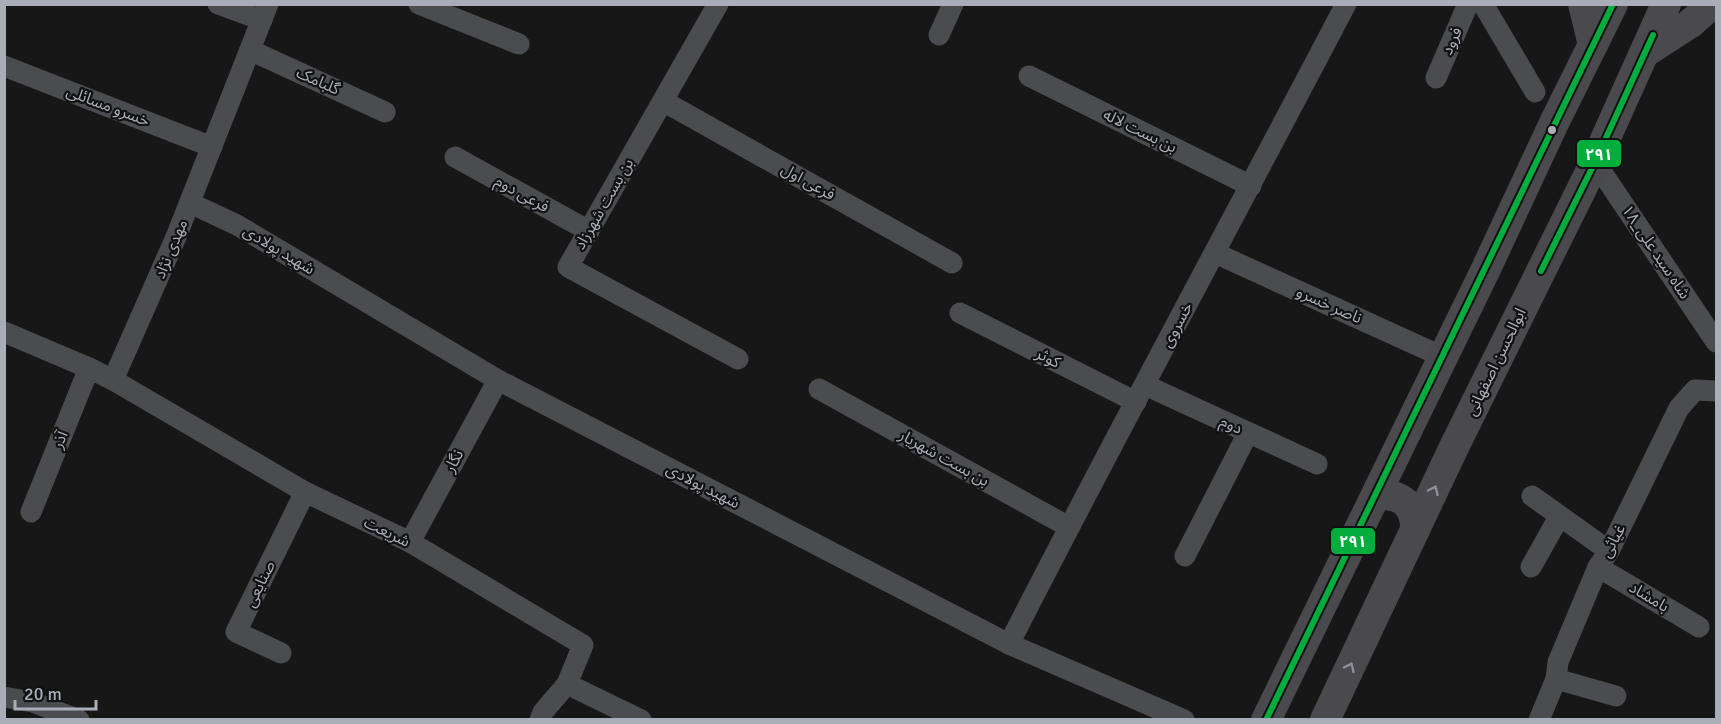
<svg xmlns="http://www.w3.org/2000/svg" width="1721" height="724" viewBox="0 0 1721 724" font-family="Signika,'Noto Sans Arabic',sans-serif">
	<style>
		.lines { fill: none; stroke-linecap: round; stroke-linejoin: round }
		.street { stroke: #4b4c50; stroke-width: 21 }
		.secondary { stroke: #4a4a4e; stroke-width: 30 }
		.bus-1-casing { stroke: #111113; stroke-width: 10 }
		.bus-1 { stroke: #00ad3d; stroke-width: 6 }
		.oneway { stroke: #8c8f98 }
		.bus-dot { fill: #a8adb8; stroke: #111113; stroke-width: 2 }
		.labels { text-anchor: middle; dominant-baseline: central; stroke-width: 4.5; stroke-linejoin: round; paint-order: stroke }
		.street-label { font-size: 16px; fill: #a8adb8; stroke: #111113 }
		.line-badge { stroke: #111113; stroke-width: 2 }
		.badge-label { font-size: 16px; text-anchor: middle; font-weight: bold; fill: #fff }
	</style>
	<rect width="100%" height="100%" fill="#171717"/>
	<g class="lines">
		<g class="street">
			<polyline points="218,4 262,20"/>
			<polyline points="419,4 519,44"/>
			<polyline points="718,4 568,267 738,359"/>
			<polyline points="1483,4 1535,92"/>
			<polyline points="939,35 953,4"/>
			<polyline points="250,50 385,112"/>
			<polyline points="4,66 212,147"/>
			<polyline points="1029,76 1251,186"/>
			<polyline points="1436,78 1468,4"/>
			<polyline points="663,101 952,263"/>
			<polyline points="455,157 589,231"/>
			<polyline points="1595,162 1716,342"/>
			<polyline points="190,203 237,225 498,380 1009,644 1184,720"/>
			<polyline points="1215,253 1443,357"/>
			<polyline points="960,313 1136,402"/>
			<polyline points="4,332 89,368 113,380 305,492 410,542 583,645 567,684 543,712 540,720"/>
			<polyline points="113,380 176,237 268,4"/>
			<polyline points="1145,385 1317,464"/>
			<polyline points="819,389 1069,527"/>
			<polyline points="1532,496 1609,551"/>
			<polyline points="31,512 89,368"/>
			<polyline points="410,542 498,380"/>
			<polyline points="1185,556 1248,433"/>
			<polyline points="1531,567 1559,517"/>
			<polyline points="1598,567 1699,627"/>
			<path d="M1009,644c109,-214 225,-426 337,-640"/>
			<polyline points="281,653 236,632 305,492"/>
			<polyline points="1556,679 1616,696"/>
			<polyline points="567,684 641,720"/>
			<polyline points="4,697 33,702 79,720"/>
			<polyline points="1539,720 1556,679 1558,662 1598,567 1609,551 1679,408 1695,390 1716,391"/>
		</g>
		<g class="secondary">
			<polyline points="1583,4 1593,45"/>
			<polyline points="1646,52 1691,23 1712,4"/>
			<path d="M1376,496c24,-4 40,9 39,34"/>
			<polyline points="1266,720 1485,271 1554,123 1613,4"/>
			<polyline points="1325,720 1455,445 1595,162 1666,4"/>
		</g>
		<defs>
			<g id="bus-1">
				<polyline points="1541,271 1595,162 1653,35"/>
				<polyline points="1266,720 1613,4"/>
			</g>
		</defs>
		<use href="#bus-1" class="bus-1-casing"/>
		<use href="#bus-1" class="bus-1"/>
	</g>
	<defs><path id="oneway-chevron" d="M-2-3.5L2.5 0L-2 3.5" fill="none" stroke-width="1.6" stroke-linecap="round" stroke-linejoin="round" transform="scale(1.5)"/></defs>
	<g class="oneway">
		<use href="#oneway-chevron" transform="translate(1434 490) rotate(-65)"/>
		<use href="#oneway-chevron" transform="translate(1350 667) rotate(-65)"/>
	</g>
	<circle class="bus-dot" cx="1552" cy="130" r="5"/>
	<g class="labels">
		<g class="street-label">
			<text transform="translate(1452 41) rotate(-66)">فرود</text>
			<text transform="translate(318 81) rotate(24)">گلبامک</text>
			<text transform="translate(108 106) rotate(21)">خسرو مسائلی</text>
			<text transform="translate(1140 131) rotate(26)">بن بست لاله</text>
			<text transform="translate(808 182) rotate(29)">فرعی اول</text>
			<text transform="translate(522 194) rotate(29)">فرعی دوم</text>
			<text transform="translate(604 204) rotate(-60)">بن بست شهرزاد</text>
			<text transform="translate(171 249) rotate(-67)">مهدی نژاد</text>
			<text transform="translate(279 250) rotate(31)">شهید پولادی</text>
			<text transform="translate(1656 252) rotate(56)">۱۸_شاه سید علی</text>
			<text transform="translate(1329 305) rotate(24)">ناصر خسرو</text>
			<text transform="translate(1177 325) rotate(-62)">خسروی</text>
			<text transform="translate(1048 358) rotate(27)">کوثر</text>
			<text transform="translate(1496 362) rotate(-64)">ابوالحسن اصفهانی</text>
			<text transform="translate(1231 425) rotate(25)">دوم</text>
			<text transform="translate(60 440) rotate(-68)">آذر</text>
			<text transform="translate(944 458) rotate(29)">بن بست شهریار</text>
			<text transform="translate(454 461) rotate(-62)">نگار</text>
			<text transform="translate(703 486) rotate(27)">شهید پولادی</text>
			<text transform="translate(387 532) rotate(26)">شریعت</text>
			<text transform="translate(1613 541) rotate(-62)">غیاثی</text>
			<text transform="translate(260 584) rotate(-64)">صنایعی</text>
			<text transform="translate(1649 597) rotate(31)">بامشاد</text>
		</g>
	</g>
	<g class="line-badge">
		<rect x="1576" y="139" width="46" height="29" rx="6" fill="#00ad3d"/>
		<rect x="1330" y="527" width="46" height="28" rx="6" fill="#00ad3d"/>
	</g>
	<g class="badge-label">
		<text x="1599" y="160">۲۹۱</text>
		<text x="1353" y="547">۲۹۱</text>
	</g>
	<rect width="1721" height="724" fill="none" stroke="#a8adb8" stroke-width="12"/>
	<path d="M15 700v9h81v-9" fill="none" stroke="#a8adb8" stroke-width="3"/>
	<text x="24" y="700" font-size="18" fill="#a8adb8" stroke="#111113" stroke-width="4.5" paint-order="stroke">20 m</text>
</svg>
